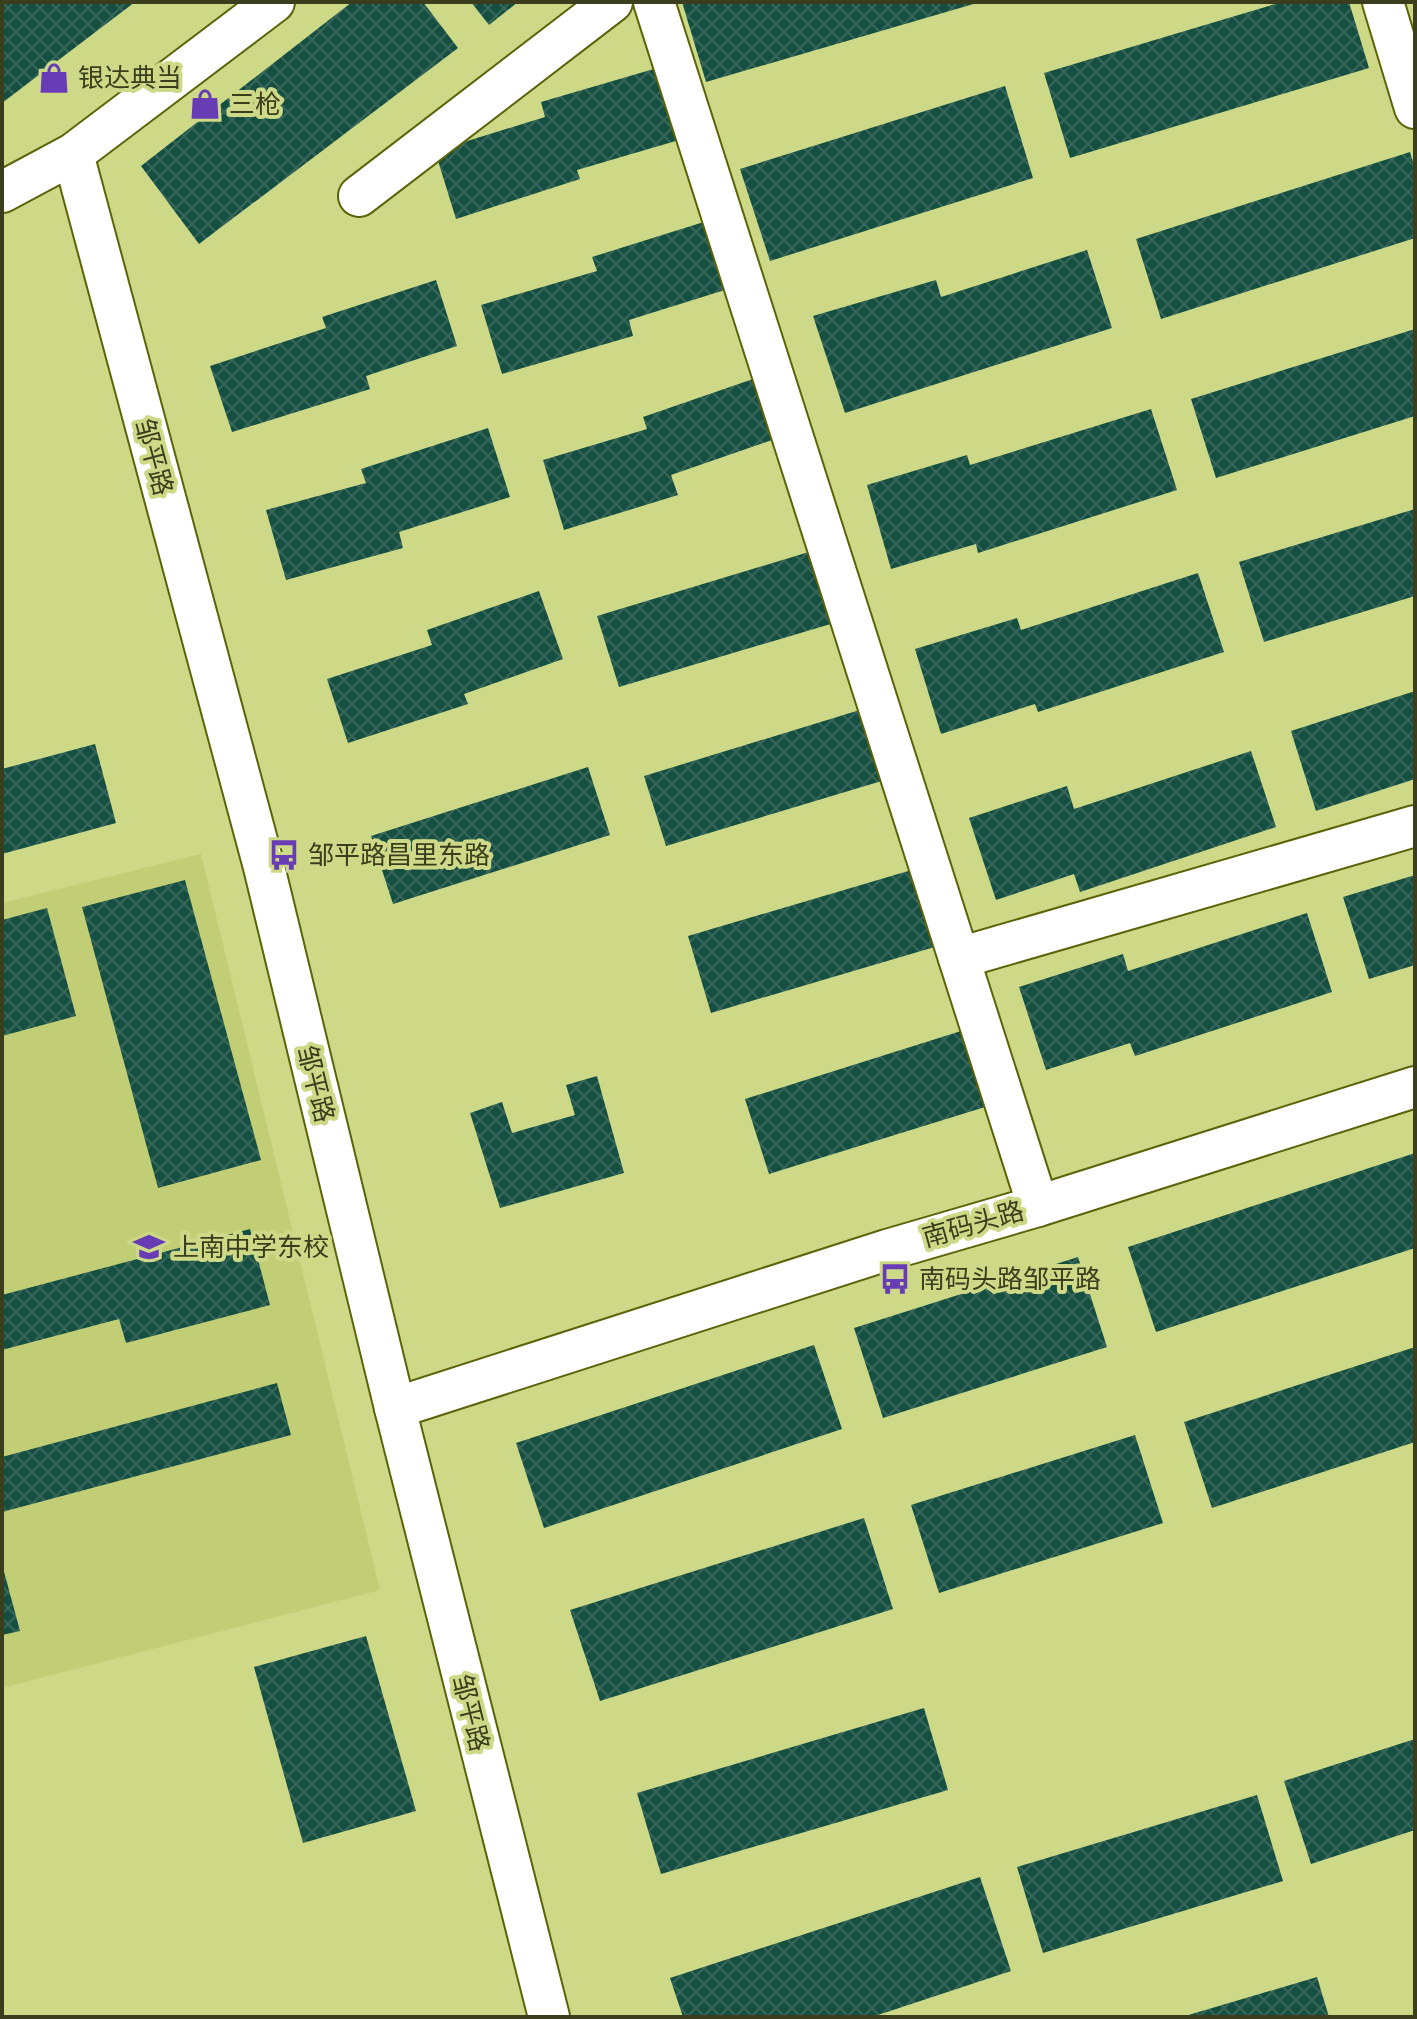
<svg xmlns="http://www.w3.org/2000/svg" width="1417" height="2019" viewBox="0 0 1417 2019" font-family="'DM Sans','Noto Sans SC',sans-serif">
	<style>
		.built { fill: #c2ce75 }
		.building { fill: url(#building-cross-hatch) }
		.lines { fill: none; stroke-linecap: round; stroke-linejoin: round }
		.minor-casing { stroke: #5c6309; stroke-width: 44 }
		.minor { stroke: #fff; stroke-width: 40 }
		.labels { text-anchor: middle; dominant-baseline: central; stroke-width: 8; stroke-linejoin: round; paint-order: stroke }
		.poi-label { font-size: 26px; fill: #3a3e1c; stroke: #ced988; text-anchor: start }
		.street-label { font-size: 26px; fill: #3a3e1c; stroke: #ced988 }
	</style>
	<defs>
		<pattern id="building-cross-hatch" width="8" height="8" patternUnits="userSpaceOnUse" patternTransform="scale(2)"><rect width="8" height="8" fill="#154f42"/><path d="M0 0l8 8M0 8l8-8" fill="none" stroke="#38675a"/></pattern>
	</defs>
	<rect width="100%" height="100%" fill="#ced988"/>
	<polygon class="built" points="201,854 380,1590 2,1688 2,903"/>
	<g class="building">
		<polygon points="2,2 135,2 2,103"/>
		<polygon points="352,2 423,2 458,48 199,244 141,166"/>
		<polygon points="471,2 518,2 489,25"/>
		<polygon points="682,2 977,2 977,3 706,82"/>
		<polygon points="1282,2 1349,2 1369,68 1070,158 1044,73"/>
		<polygon points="664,66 686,138 577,170 580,179 456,219 435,151 545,117 541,102"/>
		<polygon points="1005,86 1033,178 770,261 740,169"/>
		<polygon points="1410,152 1415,169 1415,238 1161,319 1136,239"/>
		<polygon points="707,221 728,289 629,320 633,336 502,374 481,305 597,271 592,257"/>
		<polygon points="1087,250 1112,328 845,413 813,316 936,280 941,297"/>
		<polygon points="436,280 457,346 366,376 370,389 232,432 210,366 326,328 322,317"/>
		<polygon points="1415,329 1415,416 1216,478 1191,399"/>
		<polygon points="753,379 775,439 671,475 678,495 564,530 543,460 647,429 643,417"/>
		<polygon points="1151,409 1177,490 978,553 976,544 891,569 867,485 967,455 970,465"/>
		<polygon points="488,428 510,497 399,532 403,548 286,580 266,510 366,483 361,469"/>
		<polygon points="1415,509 1415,596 1264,642 1239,562"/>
		<polygon points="822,548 844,620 619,687 597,616"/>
		<polygon points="1198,573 1224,652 1038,712 1035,704 941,734 915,649 1017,618 1021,630"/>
		<polygon points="539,591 563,659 464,694 468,704 348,743 327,679 432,645 427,630"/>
		<polygon points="1415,691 1415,779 1316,811 1291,731"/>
		<polygon points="863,709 885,780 666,846 644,776"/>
		<polygon points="95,744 116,823 2,854 2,769"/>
		<polygon points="1251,751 1276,827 1080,892 1074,874 996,900 969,818 1067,786 1074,809"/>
		<polygon points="588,767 610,835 393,904 371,836"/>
		<polygon points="915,869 938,946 711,1013 688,936"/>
		<polygon points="1415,875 1415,965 1369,979 1343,897"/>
		<polygon points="185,880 261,1160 158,1188 82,907"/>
		<polygon points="47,908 76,1016 2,1036 2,920"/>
		<polygon points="1307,913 1332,992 1135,1056 1130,1043 1046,1070 1019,987 1123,954 1128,971"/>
		<polygon points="961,1031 985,1107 769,1174 745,1099"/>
		<polygon points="597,1076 624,1173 500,1208 470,1113 502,1102 512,1133 575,1115 566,1085"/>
		<polygon points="1415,1153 1415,1248 1156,1332 1128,1247"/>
		<polygon points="250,1229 270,1305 126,1343 119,1319 2,1350 2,1295"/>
		<polygon points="1078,1257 1107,1347 883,1418 854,1328"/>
		<polygon points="814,1345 842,1429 544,1528 516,1443"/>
		<polygon points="1415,1347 1415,1442 1212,1508 1184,1422"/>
		<polygon points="277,1383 291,1435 2,1512 2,1457"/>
		<polygon points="1135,1435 1163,1523 939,1593 911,1505"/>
		<polygon points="864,1518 893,1609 600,1701 570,1610"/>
		<polygon points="2,1564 20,1631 2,1635"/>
		<polygon points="366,1636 416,1811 303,1843 254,1667"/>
		<polygon points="924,1708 948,1790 661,1874 637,1793"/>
		<polygon points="1415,1739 1415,1830 1311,1864 1284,1781"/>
		<polygon points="1257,1795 1283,1881 1043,1953 1017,1867"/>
		<polygon points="980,1877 1011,1971 872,2017 683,2017 670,1978"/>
		<polygon points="1317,1977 1329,2017 1186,2017 1185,2016"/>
	</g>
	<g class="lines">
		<defs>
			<g id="minor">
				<polyline points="654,2 1038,1206"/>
				<polyline points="1383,2 1415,108"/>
				<polyline points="73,154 264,867 395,1408 549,2017"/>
				<polyline points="2,192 73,154 274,2"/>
				<polyline points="359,196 612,2"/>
				<polyline points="959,958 1415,826"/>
				<polyline points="395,1408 887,1250 1038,1206 1415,1087"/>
			</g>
		</defs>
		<use href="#minor" class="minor-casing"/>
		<use href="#minor" class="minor"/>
	</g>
	<defs>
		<symbol id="shop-bare" viewBox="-9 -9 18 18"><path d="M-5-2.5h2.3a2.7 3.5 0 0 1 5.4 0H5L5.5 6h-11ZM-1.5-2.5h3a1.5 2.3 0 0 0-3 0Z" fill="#673cb4" stroke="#ced988" stroke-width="2.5" paint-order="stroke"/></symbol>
		<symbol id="bus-bare" viewBox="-9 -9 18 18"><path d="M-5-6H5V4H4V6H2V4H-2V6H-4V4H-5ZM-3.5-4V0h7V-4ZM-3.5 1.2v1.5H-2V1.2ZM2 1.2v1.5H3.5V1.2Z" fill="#673cb4" stroke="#ced988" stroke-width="2.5" paint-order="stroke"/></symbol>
		<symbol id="school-bare" viewBox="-9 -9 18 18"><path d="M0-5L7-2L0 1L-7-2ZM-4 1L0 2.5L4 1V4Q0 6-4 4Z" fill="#673cb4" stroke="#ced988" stroke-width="2.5" paint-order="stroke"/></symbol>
	</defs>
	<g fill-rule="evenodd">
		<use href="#shop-bare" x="32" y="56" width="44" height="44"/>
		<use href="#shop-bare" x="183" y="82" width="44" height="44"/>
		<use href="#bus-bare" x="262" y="833" width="44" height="44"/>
		<use href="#school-bare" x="127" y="1225" width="44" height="44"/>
		<use href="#bus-bare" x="873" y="1257" width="44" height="44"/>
	</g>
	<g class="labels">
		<g class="poi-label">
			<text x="78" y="78">银达典当</text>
			<text x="229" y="104">三枪</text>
			<text x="308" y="855">邹平路昌里东路</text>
			<text x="173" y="1247">上南中学东校</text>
			<text x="919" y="1279">南码头路邹平路</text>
		</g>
		<g class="street-label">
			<text transform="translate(154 457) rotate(75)">邹平路</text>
			<text transform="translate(316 1084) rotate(76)">邹平路</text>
			<text transform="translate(973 1224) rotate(-16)">南码头路</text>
			<text transform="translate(471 1713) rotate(76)">邹平路</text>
		</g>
	</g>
	<rect width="1417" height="2019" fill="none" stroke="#3a3e1c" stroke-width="8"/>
</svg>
